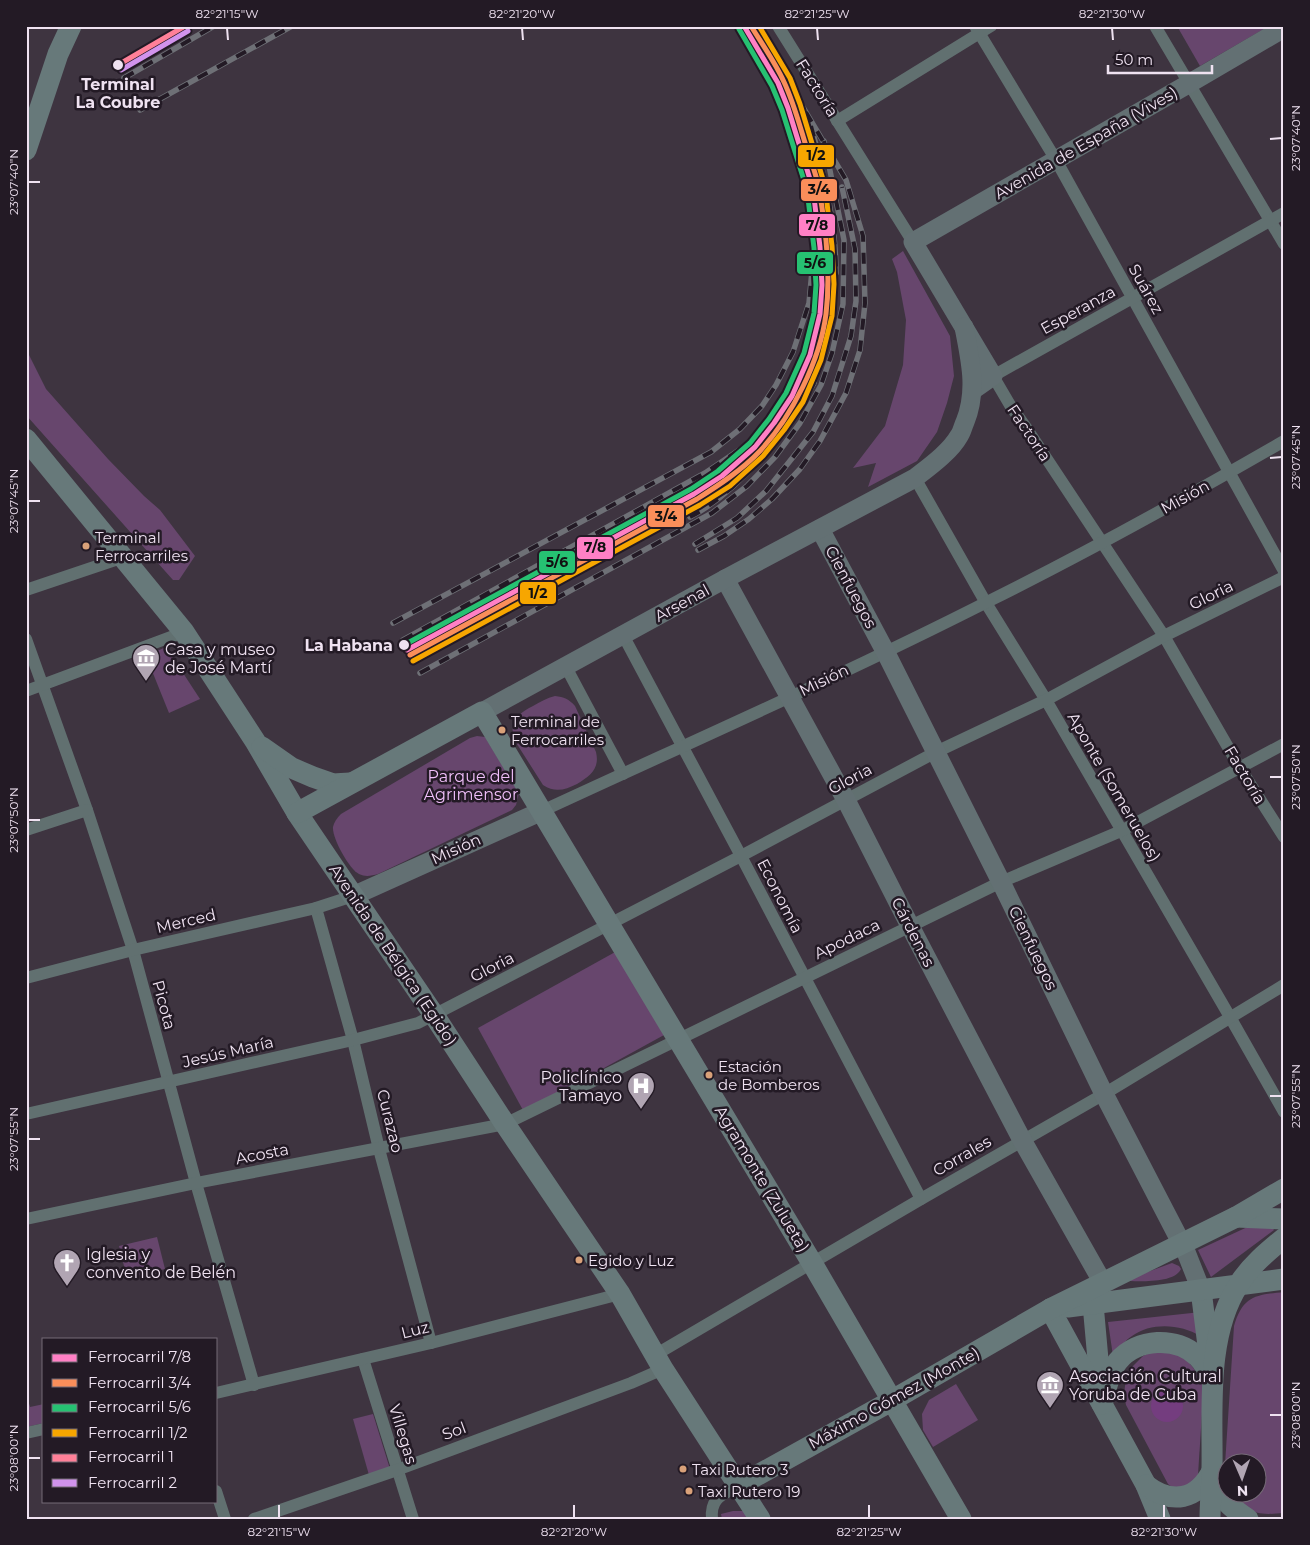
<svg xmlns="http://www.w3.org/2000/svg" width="1310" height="1545" viewBox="0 0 1310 1545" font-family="Montserrat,sans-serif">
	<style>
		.green { fill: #67466d }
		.water { fill: #743d7f }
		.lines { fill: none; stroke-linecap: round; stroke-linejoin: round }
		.street { stroke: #617070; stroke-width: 12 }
		.secondary { stroke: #637073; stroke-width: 19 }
		.primary { stroke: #67797a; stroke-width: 21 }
		.rail-casing { stroke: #6e7076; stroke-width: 5.5 }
		.rail { stroke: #231a25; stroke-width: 4; stroke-dasharray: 11; stroke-linecap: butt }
		.rail-1-casing { stroke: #231a25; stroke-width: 9 }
		.rail-2-casing { stroke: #231a25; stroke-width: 9 }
		.rail-3-casing { stroke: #231a25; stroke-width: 9 }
		.rail-4-casing { stroke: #231a25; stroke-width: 9 }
		.rail-5-casing { stroke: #231a25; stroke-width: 9 }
		.rail-6-casing { stroke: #231a25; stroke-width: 9 }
		.rail-1 { stroke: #ff80c5; stroke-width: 5 }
		.rail-2 { stroke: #fa8e5a; stroke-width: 5 }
		.rail-3 { stroke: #26c172; stroke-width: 5 }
		.rail-4 { stroke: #f7a600; stroke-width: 5 }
		.rail-5 { stroke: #ff8098; stroke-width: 5 }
		.rail-6 { stroke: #d193ec; stroke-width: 5 }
		.ticks { fill: none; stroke: #efe2f1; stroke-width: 2 }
		.stop-dot { fill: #efe2f1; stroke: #231a25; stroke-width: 2 }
		.bus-dot { fill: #d9a179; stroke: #231a25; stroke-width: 2 }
		.labels { text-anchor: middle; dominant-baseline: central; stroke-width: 5; stroke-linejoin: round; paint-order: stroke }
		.bus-label { font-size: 15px; fill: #efe2f1; stroke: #231a25; text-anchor: start }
		.stop-label { font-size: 16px; font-weight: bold; fill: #efe2f1; stroke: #231a25 }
		.street-label { font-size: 16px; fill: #efe2f1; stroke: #231a25 }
		.poi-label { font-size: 16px; fill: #efe2f1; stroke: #231a25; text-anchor: start }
		.park-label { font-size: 16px; fill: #f0bffa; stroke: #231a25 }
		.line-badge { stroke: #231a25; stroke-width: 2 }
		.pale-badge-label { font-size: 14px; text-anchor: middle; font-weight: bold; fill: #111 }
		.neatline { fill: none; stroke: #efe2f1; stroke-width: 2 }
		.ticks-label { font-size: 12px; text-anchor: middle; fill: #efe2f1 }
	</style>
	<rect width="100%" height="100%" fill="#3e3440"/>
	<g class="green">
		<polygon points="1177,26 1269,26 1200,66"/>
		<polygon points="903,251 950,336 954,376 947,403 937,432 917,461 868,487 876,463 853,468 885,426 903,365 906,320 897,272 892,259"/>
		<polygon points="26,349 46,389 108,459 144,496 160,510 195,556 179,580 173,580 26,415"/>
		<polygon points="166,647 200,699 169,713 146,656"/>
		<path d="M555,696c9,1 14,3 20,10l21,46c4,17 -6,24 -19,32 -12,6 -22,9 -34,1l-28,-44c-7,-19 2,-27 18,-35 7,-4 14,-8 22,-10z"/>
		<path d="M477,736l8,1 34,56 -3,12 -4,5 -134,64c-7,2 -13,3 -19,0 -10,-5 -27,-36 -26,-47 1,-5 4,-9 8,-13l129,-76z"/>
		<polygon points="617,951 664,1035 524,1112 478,1028"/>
		<polygon points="1256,1223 1269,1223 1274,1230 1211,1277 1198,1250"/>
		<polygon points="157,1237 165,1269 127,1278 119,1246"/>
		<path d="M1172,1263l7,3 2,3c-7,15 -43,12 -58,12z"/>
		<path d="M1284,1292v221c-32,3 -32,-1 -56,-20l30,-1v-30h-30l-1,29 -3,-11 10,-154c9,-30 21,-31 50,-34z"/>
		<path d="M1201,1312l-1,24c-19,-12 -49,-14 -68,0 -8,5 -13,13 -19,20l-5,-34z"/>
		<polygon points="1151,1352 1181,1353 1204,1381 1198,1475 1193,1485 1173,1488 1168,1484 1126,1405 1124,1395 1126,1377 1130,1369 1143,1356"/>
		<polygon points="956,1384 978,1420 933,1447 923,1430 922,1414 929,1400"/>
		<polygon points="26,1393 30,1407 44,1404 44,1423 26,1427"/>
		<polygon points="373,1414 390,1469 369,1475 353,1419"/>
		<polygon points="733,1511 746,1511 750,1519 722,1519 721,1514"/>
	</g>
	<circle class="water" cx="1167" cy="1406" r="16"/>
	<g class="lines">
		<g class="street">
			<polyline points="778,26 913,242"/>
			<polyline points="975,26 1056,160 1284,571"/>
			<polyline points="1155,26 1284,244"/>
			<polyline points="837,121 991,26"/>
			<polyline points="1284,213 993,376 1010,405 1027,429 1164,636 1240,768 1284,837"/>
			<polyline points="915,478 986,603 1046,700 1230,1017 1284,1112"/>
			<polyline points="26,590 124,557"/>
			<polyline points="623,635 741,856 921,1199"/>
			<polyline points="26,639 87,810 133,950 196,1183 254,1385"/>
			<polyline points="566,667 623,774"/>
			<polyline points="26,691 184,632"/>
			<path d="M542,811c149,-69 299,-135 445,-209 101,-50 200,-105 297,-161"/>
			<polyline points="26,830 87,810"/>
			<polyline points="316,908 353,1040 379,1149 431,1343"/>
			<polyline points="26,978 133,950 316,908 353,896"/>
			<polyline points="26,1114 353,1040 418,1023 741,856 936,752 1046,700 1164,636 1284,577"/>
			<polyline points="26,1219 196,1183 505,1124 1001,882 1121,831 1284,744"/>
			<polyline points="655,1355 921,1199 1104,1094 1284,985"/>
			<polyline points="363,1359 413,1519"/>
			<polyline points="216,1393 431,1343 620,1294"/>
			<polyline points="26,1433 44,1429"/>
			<polyline points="216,1491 225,1519"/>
			<polyline points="254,1519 397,1470 631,1383 663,1369"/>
			<path d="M712,1519c-2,-21 10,-24 26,-33"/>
		</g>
		<g class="secondary">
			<polyline points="973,390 993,376 913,242 1190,83 1284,28"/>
			<polyline points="820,529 885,651 1001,882 1104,1094 1186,1252 1201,1290"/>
			<polyline points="725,579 846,800 910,926 1022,1140 1103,1283"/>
			<path d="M482,712l243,-133 190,-101c14,-11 35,-26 44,-42 3,-4 4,-10 6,-14 13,-32 5,-63 -1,-95"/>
			<polyline points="353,896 542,811"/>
		</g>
		<g class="primary">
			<polyline points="26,150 58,54 71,26"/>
			<polyline points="26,439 184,632 255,741 297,813 434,1015 505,1124 620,1294 663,1369 760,1519"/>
			<polyline points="262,747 292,768 313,777 333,784 350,783"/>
			<polyline points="297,813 482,712 812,1263 961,1519"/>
			<polyline points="1236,1217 1284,1219"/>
			<polyline points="1201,1290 1209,1354"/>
			<polyline points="1093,1304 1101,1393"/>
			<polyline points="1068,1307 1284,1279"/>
			<polyline points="1050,1309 1146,1485 1160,1519"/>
			<path d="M1102,1404c4,-14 7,-32 16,-43 19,-23 59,-25 80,-4 6,6 10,14 14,22"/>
			<path d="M1213,1476c5,21 18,32 35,43"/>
			<path d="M1146,1485c26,20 51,15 66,-14"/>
			<polyline points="738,1486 884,1405 1050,1309 1236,1217 1284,1189"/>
			<path d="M1210,1519c0,-17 2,-33 2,-50 1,-58 -7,-133 27,-185 11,-18 28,-32 45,-46"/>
		</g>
		<defs>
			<g id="rail">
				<polyline points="124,78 214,26"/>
				<polyline points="140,110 292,26"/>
				<path d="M811,126c13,48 25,97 25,147"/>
				<path d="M690,517c39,-20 74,-60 100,-95 9,-12 16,-26 24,-39"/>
				<polyline points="695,544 737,518 766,491 813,432 832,396 851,336 856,301 855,249 842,187"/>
				<polyline points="698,550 724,536 749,519 772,499 800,469 820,441 846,393 860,350 865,303 863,236 846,180 755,26"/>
				<polyline points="393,623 711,452 740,429 762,406 776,385 793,352 809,303 814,249 813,189"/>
				<polyline points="403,640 705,473 745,446 766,426 792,396"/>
				<polyline points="420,673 712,513 747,486 775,457 800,423 810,405 821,385 832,353 843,304 844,240 824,141"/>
			</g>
		</defs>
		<use href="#rail" class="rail-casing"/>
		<use href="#rail" class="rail"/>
		<defs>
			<polyline id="rail-1" points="407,650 694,494 722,476 755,447 774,423 792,396 810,355 820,314 822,285 820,247 813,189 788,108 778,83 744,26"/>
			<path id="rail-2" d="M410,655l287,-156c22,-14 45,-29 63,-48 32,-35 60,-90 66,-137 5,-41 0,-85 -7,-125 -2,-13 -8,-27 -12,-40 -7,-22 -13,-46 -23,-67 -9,-20 -22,-38 -33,-56"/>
			<polyline id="rail-3" points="404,645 691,489 718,471 750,443 769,419 786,393 804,353 814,313 816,285 814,248 807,190 782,110 772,86 739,29"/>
			<polyline id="rail-4" points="413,661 700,505 730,486 763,456 784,430 803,402 821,360 832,316 834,284 832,246 825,186 800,104 790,78 759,26"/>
			<polyline id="rail-5" points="118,65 185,26"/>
			<polyline id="rail-6" points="121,70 188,31"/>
		</defs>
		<use href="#rail-1" class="rail-1-casing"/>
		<use href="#rail-2" class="rail-2-casing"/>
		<use href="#rail-3" class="rail-3-casing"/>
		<use href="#rail-4" class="rail-4-casing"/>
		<use href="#rail-5" class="rail-5-casing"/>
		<use href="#rail-6" class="rail-6-casing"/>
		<use href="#rail-1" class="rail-1"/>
		<use href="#rail-2" class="rail-2"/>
		<use href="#rail-3" class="rail-3"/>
		<use href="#rail-4" class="rail-4"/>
		<use href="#rail-5" class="rail-5"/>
		<use href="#rail-6" class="rail-6"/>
	</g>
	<path class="ticks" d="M227,28l1,12M522,28l1,12M817,28l1,12M1112,28l1,12M1270,139l12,-1M28,182h12M1270,458l12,-1M28,501h12M1270,777h12M28,820h12M1270,1096h12M28,1139h12M1270,1415h12M28,1458h12M279,1505v13M574,1505v13M869,1505v13M1164,1505v13"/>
	<defs>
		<symbol id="museum-pin" viewBox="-11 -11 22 30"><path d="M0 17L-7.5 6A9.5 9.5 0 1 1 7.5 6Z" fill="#b1a5b3" stroke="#231a25"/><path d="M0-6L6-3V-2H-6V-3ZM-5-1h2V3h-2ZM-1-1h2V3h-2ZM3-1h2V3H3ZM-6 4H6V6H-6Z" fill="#fff"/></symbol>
		<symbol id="hospital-pin" viewBox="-11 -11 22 30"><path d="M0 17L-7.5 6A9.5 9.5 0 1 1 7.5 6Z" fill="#b1a5b3" stroke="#231a25"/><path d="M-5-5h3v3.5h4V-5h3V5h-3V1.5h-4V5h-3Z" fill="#fff"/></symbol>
		<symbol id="church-pin" viewBox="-11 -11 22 30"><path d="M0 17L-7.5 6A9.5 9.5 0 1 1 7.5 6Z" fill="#b1a5b3" stroke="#231a25"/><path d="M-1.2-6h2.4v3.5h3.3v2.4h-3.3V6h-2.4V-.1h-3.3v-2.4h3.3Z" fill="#fff"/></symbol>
	</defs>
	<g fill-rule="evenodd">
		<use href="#museum-pin" x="130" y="642" width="32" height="43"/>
		<use href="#hospital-pin" x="625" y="1070" width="32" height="43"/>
		<use href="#church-pin" x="51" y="1247" width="32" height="43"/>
		<use href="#museum-pin" x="1034" y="1369" width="32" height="43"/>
	</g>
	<g class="stop-dot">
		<circle cx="118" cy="65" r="6"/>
		<circle cx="404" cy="645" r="6"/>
	</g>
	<g class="bus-dot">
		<circle cx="86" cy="546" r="4.5"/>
		<circle cx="502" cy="730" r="4.5"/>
		<circle cx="709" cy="1075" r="4.5"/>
		<circle cx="579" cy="1260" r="4.5"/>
		<circle cx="683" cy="1469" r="4.5"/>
		<circle cx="689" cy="1491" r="4.5"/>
	</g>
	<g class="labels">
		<g class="bus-label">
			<text x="95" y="537">Terminal<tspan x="95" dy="18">Ferrocarriles</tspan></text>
			<text x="511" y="721">Terminal de<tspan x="511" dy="18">Ferrocarriles</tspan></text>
			<text x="718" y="1066">Estación<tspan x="718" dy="18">de Bomberos</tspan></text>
			<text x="588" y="1260">Egido y Luz</text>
			<text x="692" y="1469">Taxi Rutero 3</text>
			<text x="698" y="1491">Taxi Rutero 19</text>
		</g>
		<g class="stop-label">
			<text x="118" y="84">Terminal<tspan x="118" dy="18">La Coubre</tspan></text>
			<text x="393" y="645" text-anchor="end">La Habana</text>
		</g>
		<g class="street-label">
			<text transform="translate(817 88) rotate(58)">Factoría</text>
			<text transform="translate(1086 143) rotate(-30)">Avenida de España (Vives)</text>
			<text transform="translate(1146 289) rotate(61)">Suárez</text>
			<text transform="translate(1078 310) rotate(-29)">Esperanza</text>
			<text transform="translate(1029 433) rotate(56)">Factoría</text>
			<text transform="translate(1185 497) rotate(-29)">Misión</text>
			<text transform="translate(851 587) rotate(62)">Cienfuegos</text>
			<text transform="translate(1211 595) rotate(-26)">Gloria</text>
			<text transform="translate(682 603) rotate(-29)">Arsenal</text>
			<text transform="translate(824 680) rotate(-26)">Misión</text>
			<text transform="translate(1245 775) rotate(59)">Factoría</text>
			<text transform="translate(850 779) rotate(-28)">Gloria</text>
			<text transform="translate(1114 787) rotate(60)">Aponte (Someruelos)</text>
			<text transform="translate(456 849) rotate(-24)">Misión</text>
			<text transform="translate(780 896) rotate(63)">Economía</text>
			<text transform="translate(186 921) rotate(-13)">Merced</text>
			<text transform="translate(913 932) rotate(63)">Cárdenas</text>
			<text transform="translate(847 939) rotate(-26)">Apodaca</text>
			<text transform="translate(1033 948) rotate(64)">Cienfuegos</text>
			<text transform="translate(393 955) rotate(56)">Avenida de Bélgica (Egido)</text>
			<text transform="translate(492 967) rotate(-27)">Gloria</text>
			<text transform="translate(164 1005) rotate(75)">Picota</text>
			<text transform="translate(228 1052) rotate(-13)">Jesús María</text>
			<text transform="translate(390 1121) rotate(76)">Curazao</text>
			<text transform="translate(262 1154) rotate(-11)">Acosta</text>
			<text transform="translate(962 1156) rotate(-30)">Corrales</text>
			<text transform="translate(762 1179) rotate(59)">Agramonte (Zulueta)</text>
			<text transform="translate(415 1330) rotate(-14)">Luz</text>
			<text transform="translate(894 1398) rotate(-29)">Máximo Gómez (Monte)</text>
			<text transform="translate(454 1431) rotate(-20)">Sol</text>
			<text transform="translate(403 1434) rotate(73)">Villegas</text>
		</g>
		<g class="poi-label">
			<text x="165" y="649">Casa y museo<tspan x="165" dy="18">de José Martí</tspan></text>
			<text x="622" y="1077" text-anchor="end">Policlínico<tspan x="622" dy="18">Tamayo</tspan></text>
			<text x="86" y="1254">Iglesia y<tspan x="86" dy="18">convento de Belén</tspan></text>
			<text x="1069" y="1376">Asociación Cultural<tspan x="1069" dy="18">Yoruba de Cuba</tspan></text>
		</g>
		<g class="park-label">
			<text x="471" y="776">Parque del<tspan x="471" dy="18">Agrimensor</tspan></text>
		</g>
	</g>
	<g class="line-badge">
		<rect x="797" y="144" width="38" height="24" rx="5" fill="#f7a600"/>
		<rect x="800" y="178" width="38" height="24" rx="5" fill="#fa8e5a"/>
		<rect x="798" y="213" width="38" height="24" rx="5" fill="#ff80c5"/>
		<rect x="796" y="251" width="38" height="24" rx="5" fill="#26c172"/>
		<rect x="647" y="504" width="38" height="24" rx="5" fill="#fa8e5a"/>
		<rect x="576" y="536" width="38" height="24" rx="5" fill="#ff80c5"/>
		<rect x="538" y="550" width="38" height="24" rx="5" fill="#26c172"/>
		<rect x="519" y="581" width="38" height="24" rx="5" fill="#f7a600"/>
	</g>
	<g class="pale-badge-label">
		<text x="816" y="160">1/2</text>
		<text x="819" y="194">3/4</text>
		<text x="817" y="230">7/8</text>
		<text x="815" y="268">5/6</text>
		<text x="666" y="521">3/4</text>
		<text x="595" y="552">7/8</text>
		<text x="557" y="567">5/6</text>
		<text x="538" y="598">1/2</text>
	</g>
	<rect width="1310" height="1545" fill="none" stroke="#231a25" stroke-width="55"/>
	<rect x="42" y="1338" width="175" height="165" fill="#231a25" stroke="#756a77"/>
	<rect x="52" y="1354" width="25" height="8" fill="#ff80c5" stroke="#756a77"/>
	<text x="88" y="1362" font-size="15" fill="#efe2f1">Ferrocarril 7/8</text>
	<rect x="52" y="1379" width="25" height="8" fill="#fa8e5a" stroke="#756a77"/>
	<text x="88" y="1388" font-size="15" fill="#efe2f1">Ferrocarril 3/4</text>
	<rect x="52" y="1404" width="25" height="8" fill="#26c172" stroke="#756a77"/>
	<text x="88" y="1412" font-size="15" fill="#efe2f1">Ferrocarril 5/6</text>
	<rect x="52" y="1429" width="25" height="8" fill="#f7a600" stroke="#756a77"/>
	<text x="88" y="1438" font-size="15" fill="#efe2f1">Ferrocarril 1/2</text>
	<rect x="52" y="1454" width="25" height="8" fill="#ff8098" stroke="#756a77"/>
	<text x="88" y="1462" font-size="15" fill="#efe2f1">Ferrocarril 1</text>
	<rect x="52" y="1479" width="25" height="8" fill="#d193ec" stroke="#756a77"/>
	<text x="88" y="1488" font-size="15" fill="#efe2f1">Ferrocarril 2</text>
	<g transform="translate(1242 1478) rotate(178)"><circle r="24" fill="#231a25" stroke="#756a77"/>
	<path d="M0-4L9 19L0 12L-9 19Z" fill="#b1a5b3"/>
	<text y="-8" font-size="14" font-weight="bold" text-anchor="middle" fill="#efe2f1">N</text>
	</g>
	<path d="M1108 65v8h104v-8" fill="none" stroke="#efe2f1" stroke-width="2.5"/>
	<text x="1115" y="65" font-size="15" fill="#efe2f1" stroke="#231a25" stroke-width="4" paint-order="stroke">50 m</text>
	<rect x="28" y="28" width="1254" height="1490" class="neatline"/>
	<g class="ticks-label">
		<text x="227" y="18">82°21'15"W</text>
		<text x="522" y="18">82°21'20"W</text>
		<text x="817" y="18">82°21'25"W</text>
		<text x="1112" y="18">82°21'30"W</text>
		<text transform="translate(1296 138) rotate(-90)" y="4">23°07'40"N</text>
		<text transform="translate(14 182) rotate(-90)" y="4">23°07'40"N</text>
		<text transform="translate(1296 457) rotate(-90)" y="4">23°07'45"N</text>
		<text transform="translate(14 501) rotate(-90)" y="4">23°07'45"N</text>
		<text transform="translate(1296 777) rotate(-90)" y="4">23°07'50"N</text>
		<text transform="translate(14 820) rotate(-90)" y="4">23°07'50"N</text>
		<text transform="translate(1296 1096) rotate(-90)" y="4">23°07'55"N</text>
		<text transform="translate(14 1139) rotate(-90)" y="4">23°07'55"N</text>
		<text transform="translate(1296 1415) rotate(-90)" y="4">23°08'00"N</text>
		<text transform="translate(14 1458) rotate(-90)" y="4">23°08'00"N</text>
		<text x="279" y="1536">82°21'15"W</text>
		<text x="574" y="1536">82°21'20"W</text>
		<text x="869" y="1536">82°21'25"W</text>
		<text x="1164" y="1536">82°21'30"W</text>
	</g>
</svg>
